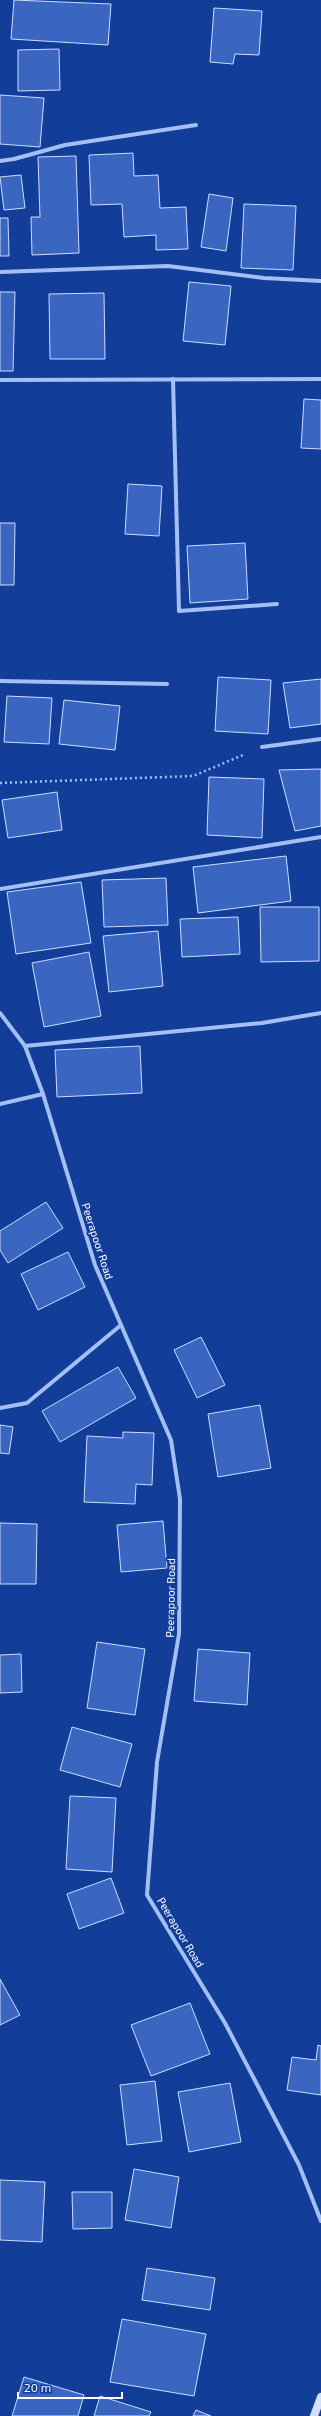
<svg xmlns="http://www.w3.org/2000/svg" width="321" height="2416" viewBox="0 0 321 2416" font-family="'Exo 2',sans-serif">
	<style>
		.building { fill: #3a66c1; stroke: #cdddfe }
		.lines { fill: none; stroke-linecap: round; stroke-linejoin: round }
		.path { stroke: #a4bff4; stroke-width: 2.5; stroke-dasharray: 2 3; stroke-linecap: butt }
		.street { stroke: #a4bff4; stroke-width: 4 }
		.secondary { stroke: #d4e1fd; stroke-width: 8 }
		.labels { text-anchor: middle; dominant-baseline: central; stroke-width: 4; stroke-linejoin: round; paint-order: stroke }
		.street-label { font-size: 11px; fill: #fff; stroke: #123d99 }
	</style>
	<rect width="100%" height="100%" fill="#123d99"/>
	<g class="building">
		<polygon points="14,0 111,4 108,45 11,39"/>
		<polygon points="214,8 262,11 259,55 235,54 233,64 210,62"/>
		<polygon points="59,49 60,90 18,91 18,50"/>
		<polygon points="0,95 44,98 40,147 0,144"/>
		<polygon points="133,153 134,176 158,175 160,208 186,207 188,249 156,250 156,235 124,237 122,204 91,205 89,155"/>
		<polygon points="76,156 79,253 32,255 31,217 40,217 38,157"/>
		<polygon points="21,175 25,208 4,210 0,177"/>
		<polygon points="209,194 233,198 226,251 201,247"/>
		<polygon points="244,204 296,206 293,270 241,268"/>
		<polygon points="0,218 8,218 9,256 0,256"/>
		<polygon points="189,282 231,286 225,345 183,341"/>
		<polygon points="0,292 15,292 13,371 0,371"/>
		<polygon points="104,293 105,359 50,359 49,294"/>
		<polygon points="304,399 321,400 321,449 301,448"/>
		<polygon points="128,484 162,486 159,536 125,534"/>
		<polygon points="0,523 15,523 14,585 0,585"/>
		<polygon points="245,543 248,599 190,603 187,546"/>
		<polygon points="218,677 271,680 268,734 215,731"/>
		<polygon points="321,679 321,724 290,728 283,683"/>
		<polygon points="7,696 52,698 49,744 4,742"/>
		<polygon points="64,700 120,706 115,750 59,744"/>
		<polygon points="321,769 321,826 295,831 279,770"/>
		<polygon points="209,777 264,779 262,838 207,835"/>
		<polygon points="57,792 62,830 8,838 2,800"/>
		<polygon points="286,856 291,901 198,913 193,867"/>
		<polygon points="166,878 168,925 104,927 102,880"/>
		<polygon points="81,882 91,943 16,954 7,892"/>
		<polygon points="260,907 319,907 319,961 261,962"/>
		<polygon points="238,917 240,954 182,957 180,919"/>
		<polygon points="158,931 163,986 109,992 103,936"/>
		<polygon points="89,952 101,1016 44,1027 32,963"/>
		<polygon points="140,1046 142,1093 57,1097 55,1050"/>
		<polygon points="46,1202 63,1228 8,1263 0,1250 0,1231"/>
		<polygon points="68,1252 85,1287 38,1310 21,1274"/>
		<polygon points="201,1337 225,1385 197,1398 174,1350"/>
		<polygon points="118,1367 136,1398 60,1442 42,1411"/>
		<polygon points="260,1405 271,1468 218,1477 208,1414"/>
		<polygon points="0,1425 13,1427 9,1454 0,1453"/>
		<polygon points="123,1432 154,1433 152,1485 136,1484 135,1504 84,1502 87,1436 123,1438"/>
		<polygon points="163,1521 167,1568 121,1572 117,1525"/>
		<polygon points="0,1523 37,1524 36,1584 0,1584"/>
		<polygon points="97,1642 145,1649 135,1715 87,1708"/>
		<polygon points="198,1649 250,1653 247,1705 194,1701"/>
		<polygon points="21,1654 22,1692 0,1693 0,1655"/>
		<polygon points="72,1727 132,1744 120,1787 60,1770"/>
		<polygon points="70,1796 116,1798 112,1872 66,1869"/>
		<polygon points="111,1878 124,1913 79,1929 67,1894"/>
		<polygon points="0,1979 20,2015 0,2025"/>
		<polygon points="190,2003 210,2054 151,2076 131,2025"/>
		<polygon points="318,2045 321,2046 321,2095 287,2090 292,2057 316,2060"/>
		<polygon points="155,2081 162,2141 127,2145 120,2085"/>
		<polygon points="230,2083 241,2142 189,2152 178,2092"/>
		<polygon points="134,2169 179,2177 171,2228 125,2220"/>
		<polygon points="0,2180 45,2182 42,2242 0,2240"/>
		<polygon points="72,2192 112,2192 112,2228 73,2229"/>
		<polygon points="147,2268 215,2278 210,2310 142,2300"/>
		<polygon points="122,2319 206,2334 194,2396 110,2382"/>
		<polygon points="24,2377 84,2395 78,2416 12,2416"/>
		<polygon points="100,2396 151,2412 149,2416 94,2416"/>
		<polygon points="196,2410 211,2416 193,2416"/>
	</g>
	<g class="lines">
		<polyline class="path" points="0,783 193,776 243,755"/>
		<g class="street">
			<polyline points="0,161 14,159 65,145 196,125"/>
			<polyline points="0,272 168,266 264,278 321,281"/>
			<polyline points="173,379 179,611 277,604"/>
			<polyline points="0,380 321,379"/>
			<polyline points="0,681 167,684"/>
			<polyline points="262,747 321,739"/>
			<polyline points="0,889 321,837"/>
			<polyline points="0,1013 25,1046 43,1094 95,1265 171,1440 180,1499 179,1634 157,1762 147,1895 225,2023 299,2165 321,2221"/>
			<polyline points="25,1046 262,1023 321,1013"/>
			<polyline points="0,1104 43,1094"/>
			<polyline points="0,1408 27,1403 121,1325"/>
		</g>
		<polyline class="secondary" points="314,2416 321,2397"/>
	</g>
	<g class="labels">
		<g class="street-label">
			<text transform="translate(98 1241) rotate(72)">Peerapoor Road</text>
			<text transform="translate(170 1598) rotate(-89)">Peerapoor Road</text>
			<text transform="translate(181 1932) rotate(59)">Peerapoor Road</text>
		</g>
	</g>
	<path d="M18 2392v6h104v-6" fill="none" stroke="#ffffff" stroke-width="2"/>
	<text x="24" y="2392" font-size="12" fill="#ffffff" stroke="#123d99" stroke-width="3" paint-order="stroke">20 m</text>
</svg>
